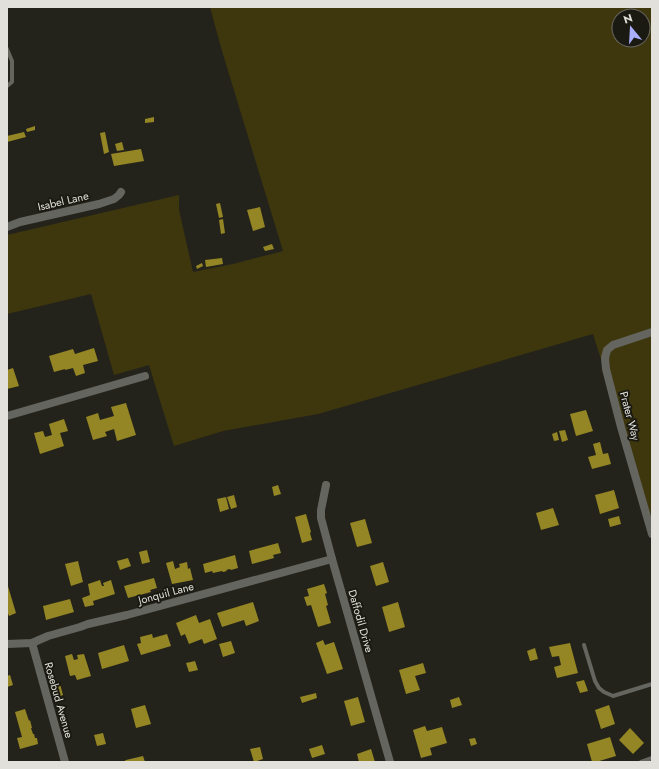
<svg xmlns="http://www.w3.org/2000/svg" width="659" height="769" viewBox="0 0 659 769" font-family="Jost,sans-serif">
	<style>
		.green { fill: #3e370d; fill-rule: evenodd }
		.building { fill: #948624 }
		.lines { fill: none; stroke-linecap: round; stroke-linejoin: round }
		.service { stroke: #656560; stroke-width: 4 }
		.minor { stroke: #656560; stroke-width: 8 }
		.labels { text-anchor: middle; dominant-baseline: central; stroke-width: 4; stroke-linejoin: round; paint-order: stroke }
		.street-label { font-size: 11px; fill: #e1e0db; stroke: #1a1912 }
	</style>
	<rect width="100%" height="100%" fill="#24231b"/>
	<path class="green" d="M210,7h442v513l-59,-186 -275,80 -95,17 -49,15 -25,-81 -35,10 -23,-81 -84,20v-79l172,-40v15l14,62 40,-8 50,-13 -61,-200zM619,16h24v24h-24z"/>
	<g class="building">
		<polygon points="154,117 154,122 145,123 145,119"/>
		<polygon points="35,126 35,130 27,132 26,129"/>
		<polygon points="24,132 26,137 7,142 7,136"/>
		<polygon points="105,132 109,152 104,154 100,133"/>
		<polygon points="122,142 124,150 117,151 115,144"/>
		<polygon points="141,149 144,161 114,166 111,154"/>
		<polygon points="220,203 223,217 219,218 216,204"/>
		<polygon points="260,207 265,227 253,231 247,210"/>
		<polygon points="223,219 225,233 221,234 219,220"/>
		<polygon points="272,244 274,249 265,251 263,247"/>
		<polygon points="222,258 223,264 206,267 205,260"/>
		<polygon points="202,263 203,266 197,269 196,266"/>
		<polygon points="94,348 98,361 83,365 85,373 76,376 73,368 65,370 65,369 54,372 49,356 73,349 75,354"/>
		<polygon points="13,368 19,386 7,389 7,370"/>
		<polygon points="126,403 136,435 117,441 114,429 105,432 107,436 93,440 86,417 98,413 100,420 114,416 111,407"/>
		<polygon points="586,410 593,431 576,436 570,414"/>
		<polygon points="64,419 68,431 60,433 64,446 40,454 34,433 43,431 45,437 52,435 49,424"/>
		<polygon points="565,430 568,440 562,442 559,431"/>
		<polygon points="557,432 559,440 554,441 552,434"/>
		<polygon points="600,442 603,454 608,453 611,464 592,469 588,457 596,455 593,444"/>
		<polygon points="278,485 281,494 274,496 272,487"/>
		<polygon points="614,490 619,508 600,514 595,495"/>
		<polygon points="234,495 237,507 231,509 227,497"/>
		<polygon points="226,497 229,509 220,512 217,499"/>
		<polygon points="553,508 559,525 541,530 536,513"/>
		<polygon points="306,514 311,532 310,533 312,540 302,543 295,517"/>
		<polygon points="619,516 621,524 610,527 608,519"/>
		<polygon points="365,519 372,543 357,547 350,523"/>
		<polygon points="278,543 281,553 273,555 274,558 252,564 249,551"/>
		<polygon points="147,550 150,562 142,564 139,552"/>
		<polygon points="235,555 238,568 231,570 230,569 226,570 227,571 223,572 222,571 213,573 212,571 205,573 203,564"/>
		<polygon points="128,558 131,566 120,570 117,561"/>
		<polygon points="78,561 83,582 71,586 65,564"/>
		<polygon points="173,561 175,569 180,567 179,564 187,562 188,569 190,568 193,580 172,584 166,563"/>
		<polygon points="383,562 389,582 376,586 370,566"/>
		<polygon points="154,578 157,588 150,590 151,592 128,598 124,586"/>
		<polygon points="100,580 102,586 104,586 103,583 111,580 115,594 93,601 94,605 85,607 82,598 90,595 88,584"/>
		<polygon points="7,583 16,613 9,616 7,611"/>
		<polygon points="324,584 327,593 325,594 328,605 326,606 331,623 318,627 311,605 307,606 304,597 309,596 307,589"/>
		<polygon points="70,599 74,612 46,620 43,606"/>
		<polygon points="253,602 259,621 246,626 244,620 222,627 217,613"/>
		<polygon points="398,602 405,627 389,632 382,607"/>
		<polygon points="196,615 199,623 210,619 217,639 204,644 202,639 189,644 185,634 181,636 176,623"/>
		<polygon points="152,634 153,638 167,634 171,646 141,655 137,644 141,643 140,637"/>
		<polygon points="323,640 325,645 334,642 343,669 327,674 316,643"/>
		<polygon points="231,641 235,653 223,657 219,644"/>
		<polygon points="570,643 578,673 557,678 554,667 561,665 559,656 552,657 549,647"/>
		<polygon points="124,645 129,661 102,669 98,653"/>
		<polygon points="535,648 538,659 530,661 527,651"/>
		<polygon points="72,654 74,660 78,659 77,655 84,654 91,676 77,680 75,675 70,676 65,656"/>
		<polygon points="195,661 198,670 189,672 186,663"/>
		<polygon points="423,663 426,673 415,676 420,690 406,694 399,670"/>
		<polygon points="10,675 13,685 7,687 7,676"/>
		<polygon points="584,680 588,691 580,693 576,682"/>
		<polygon points="60,684 63,695 58,697 55,685"/>
		<polygon points="316,693 317,698 302,703 300,697"/>
		<polygon points="358,697 365,722 351,726 344,701"/>
		<polygon points="459,697 462,705 452,708 450,700"/>
		<polygon points="145,705 151,724 136,728 131,709"/>
		<polygon points="609,705 615,724 601,729 595,710"/>
		<polygon points="25,709 29,721 30,720 32,728 31,728 33,734 34,734 35,738 37,738 38,744 20,749 17,738 22,737 15,712"/>
		<polygon points="425,726 427,731 442,727 447,743 430,748 432,755 421,758 413,730"/>
		<polygon points="630,728 644,743 633,754 619,740"/>
		<polygon points="103,733 106,744 97,746 94,735"/>
		<polygon points="610,737 616,756 596,762 592,762 587,744"/>
		<polygon points="475,738 477,744 471,746 469,739"/>
		<polygon points="322,745 325,754 312,758 309,749"/>
		<polygon points="260,747 263,759 254,762 250,749"/>
		<polygon points="371,749 375,762 359,762 357,754"/>
		<polygon points="143,756 145,762 123,762 126,760"/>
	</g>
	<g class="lines">
		<g class="service">
			<polyline points="7,49 12,61 12,82 7,86"/>
			<polyline points="584,645 595,681 599,688 604,692 613,696 652,684"/>
			<polyline points="641,762 652,758"/>
		</g>
		<g class="minor">
			<polyline points="7,227 20,222 99,204 114,199 119,195 121,192"/>
			<polyline points="652,332 613,345 607,350 605,358 606,369 621,427 652,534"/>
			<polyline points="7,416 145,376"/>
			<polyline points="326,485 321,510 321,518 332,559 390,762"/>
			<polyline points="32,643 65,762"/>
			<polyline points="7,644 32,643 48,636 80,627 88,624 127,615 332,559"/>
		</g>
	</g>
	<g class="labels">
		<g class="street-label">
			<text transform="translate(63 201) rotate(-13)">Isabel Lane</text>
			<text transform="translate(630 416) rotate(75)">Prater Way</text>
			<text transform="translate(166 593) rotate(-15)">Jonquil Lane</text>
			<text transform="translate(361 621) rotate(74)">Daffodil Drive</text>
			<text transform="translate(59 700) rotate(74)">Rosebud Avenue</text>
		</g>
	</g>
	<rect width="659" height="769" fill="none" stroke="#e1e0db" stroke-width="16"/>
	<g transform="translate(631 28) rotate(342)"><circle r="19" fill="#1a1912" stroke="#6a6962"/>
	<path d="M0-3L7 15L0 10L-7 15Z" fill="#aaaffb"/>
	<text y="-6" font-size="11" font-weight="bold" text-anchor="middle" fill="#e1e0db">N</text>
	</g>
</svg>
